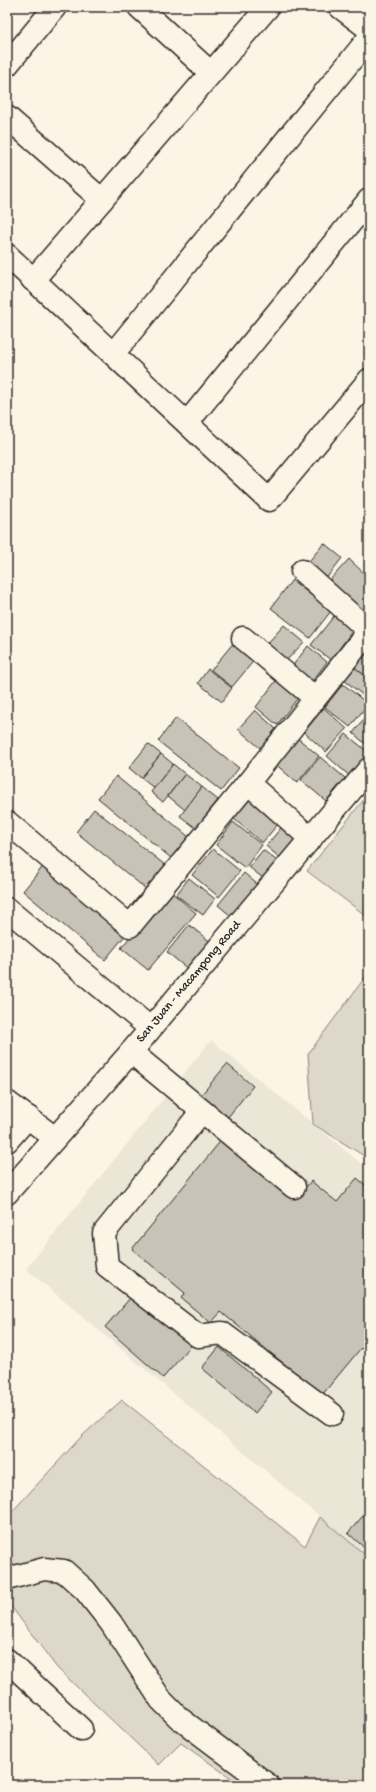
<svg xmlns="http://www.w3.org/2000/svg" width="376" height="1792" viewBox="0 0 376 1792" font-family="'Gochi Hand',sans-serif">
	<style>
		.built { fill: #ece6d7 }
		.green { fill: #ded8ca; stroke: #84827a }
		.building { fill: #c8c3b7; stroke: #2b2b2b }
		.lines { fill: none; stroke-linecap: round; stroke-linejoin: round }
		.minor-casing { stroke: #2b2b2b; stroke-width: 25 }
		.minor { stroke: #fcf5e5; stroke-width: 22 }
		.labels { text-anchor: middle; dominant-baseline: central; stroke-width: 3; stroke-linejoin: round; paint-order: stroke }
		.street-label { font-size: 13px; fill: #2b2b2b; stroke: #fcf5e5 }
	</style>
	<rect width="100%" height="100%" fill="#fcf5e5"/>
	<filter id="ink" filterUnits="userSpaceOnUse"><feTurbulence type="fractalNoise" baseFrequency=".025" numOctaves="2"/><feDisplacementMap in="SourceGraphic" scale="8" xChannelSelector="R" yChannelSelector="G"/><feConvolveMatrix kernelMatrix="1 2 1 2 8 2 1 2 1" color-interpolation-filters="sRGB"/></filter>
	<g filter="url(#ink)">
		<polygon class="built" points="211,1040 369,1170 369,1558 26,1269"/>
		<g class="green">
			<polygon points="369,793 369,918 307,871"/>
			<polygon points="369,972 369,1159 313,1124 308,1054"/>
			<polygon points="122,1400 305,1546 320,1517 369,1558 369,1785 241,1785 181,1743 159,1765 57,1668 7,1601 7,1517 82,1436"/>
		</g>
		<g class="building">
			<polygon points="324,543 342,558 325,580 306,565"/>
			<polygon points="349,559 369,578 369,610 364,616 328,582"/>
			<polygon points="292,580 331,611 310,638 271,608"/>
			<polygon points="334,616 353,630 331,660 311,645"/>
			<polygon points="284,625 304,642 285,662 266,645"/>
			<polygon points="235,641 256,658 232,687 211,670"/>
			<polygon points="308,646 327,662 310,684 291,668"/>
			<polygon points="366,653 369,655 369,679 354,667"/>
			<polygon points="354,667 369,679 369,700 344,680"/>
			<polygon points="208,669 232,688 222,702 198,683"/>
			<polygon points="278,678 300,695 277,725 256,707"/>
			<polygon points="343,684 368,704 350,727 325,707"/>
			<polygon points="324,708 347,729 326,752 304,732"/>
			<polygon points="255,710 276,729 260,748 238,729"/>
			<polygon points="369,713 369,747 353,733"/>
			<polygon points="176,718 239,768 221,791 158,741"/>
			<polygon points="346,734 369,753 369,760 353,779 327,756"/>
			<polygon points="294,735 319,756 297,783 272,761"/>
			<polygon points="148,744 161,754 141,778 129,768"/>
			<polygon points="161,754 173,764 154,788 141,778"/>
			<polygon points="320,757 345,778 326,801 301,780"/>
			<polygon points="173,764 185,774 163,802 151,792"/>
			<polygon points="185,774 202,787 185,810 168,796"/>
			<polygon points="116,776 189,837 171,858 98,798"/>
			<polygon points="202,787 218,800 196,828 180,816"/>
			<polygon points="254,793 283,818 262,843 233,818"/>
			<polygon points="94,809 165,865 146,889 76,832"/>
			<polygon points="233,822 262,845 245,868 216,845"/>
			<polygon points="285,823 306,840 286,863 266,846"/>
			<polygon points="213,849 240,871 219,897 192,875"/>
			<polygon points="263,850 282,865 268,882 249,867"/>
			<polygon points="45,864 127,933 105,960 23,891"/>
			<polygon points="244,873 264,890 238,922 218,905"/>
			<polygon points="189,878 215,899 203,915 176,895"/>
			<polygon points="169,890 196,913 148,970 121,948"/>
			<polygon points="189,925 212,943 190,971 167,952"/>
			<polygon points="227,1064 253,1086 228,1117 201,1095"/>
			<polygon points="223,1138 296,1198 311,1181 337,1202 357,1178 369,1188 369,1355 361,1348 322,1395 221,1312 211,1323 181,1298 185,1293 132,1249"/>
			<polygon points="137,1290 195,1341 163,1378 105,1327"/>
			<polygon points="219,1347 272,1392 255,1413 202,1368"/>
			<polygon points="369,1509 369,1552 348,1533"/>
		</g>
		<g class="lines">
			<defs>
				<g id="minor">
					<polyline points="139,7 211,73"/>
					<polyline points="340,7 369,29"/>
					<polyline points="7,65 55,7"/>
					<polyline points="7,117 102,200"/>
					<polyline points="7,255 269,500 369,380"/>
					<polyline points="33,280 268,7"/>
					<polyline points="113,354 369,38"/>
					<polyline points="187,423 369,200"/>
					<polyline points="302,571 369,631"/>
					<polyline points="243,638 315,698"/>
					<polyline points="248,783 311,839"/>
					<polyline points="7,822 130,926 248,783 369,631"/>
					<polyline points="7,909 150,1028"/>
					<polyline points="131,1052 294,1187"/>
					<polyline points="7,1102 55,1138"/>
					<polyline points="202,1111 104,1233 107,1266 198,1336 222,1333 332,1414"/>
					<polyline points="7,1141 28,1117"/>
					<polyline points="7,1193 131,1052 369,769"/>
					<polyline points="7,1579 44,1569 64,1571 85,1590 111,1623 161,1700 179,1718 268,1785"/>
					<polyline points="7,1660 81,1729"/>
				</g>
			</defs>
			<use href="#minor" class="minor-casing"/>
			<use href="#minor" class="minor"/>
		</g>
	</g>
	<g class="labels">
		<g class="street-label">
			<text transform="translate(189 982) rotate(-50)">San Juan - Macampong Road</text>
		</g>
	</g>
	<rect width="376" height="1792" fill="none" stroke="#fcf5e5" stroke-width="24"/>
	<rect x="12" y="12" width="352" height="1768" fill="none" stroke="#2b2b2b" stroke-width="1.5" filter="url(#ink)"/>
</svg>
